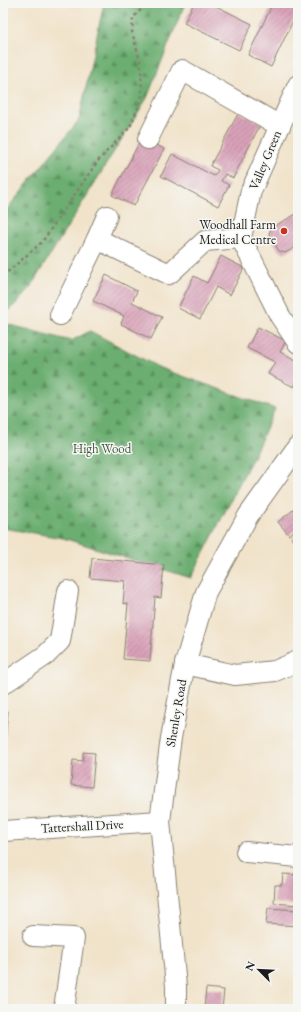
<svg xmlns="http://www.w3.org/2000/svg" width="301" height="1012" viewBox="0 0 301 1012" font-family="'EB Garamond',serif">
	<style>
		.forest { fill: url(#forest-firs); stroke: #446546 }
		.building { fill: url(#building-hatch) }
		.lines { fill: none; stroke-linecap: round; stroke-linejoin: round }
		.minor-casing { stroke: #868073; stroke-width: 22 }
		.path { stroke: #868073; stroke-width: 2.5; stroke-dasharray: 3 3; stroke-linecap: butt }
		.minor { stroke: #fff; stroke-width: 20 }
		.poi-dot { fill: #c8321e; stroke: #f6f6f2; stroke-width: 1.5 }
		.labels { text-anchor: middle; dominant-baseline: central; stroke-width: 3; stroke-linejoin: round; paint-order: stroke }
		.street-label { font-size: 13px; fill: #1c1c1c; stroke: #f6f6f2 }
		.poi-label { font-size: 13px; fill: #1c1c1c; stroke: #f6f6f2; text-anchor: end }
		.park-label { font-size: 13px; fill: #415940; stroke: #f6f6f2 }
	</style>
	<defs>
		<pattern id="forest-firs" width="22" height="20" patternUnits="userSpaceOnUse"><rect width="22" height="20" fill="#6cae71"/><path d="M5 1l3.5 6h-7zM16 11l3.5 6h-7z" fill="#588d5c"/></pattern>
		<pattern id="building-hatch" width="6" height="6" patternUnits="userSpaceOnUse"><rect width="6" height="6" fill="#d9a1b8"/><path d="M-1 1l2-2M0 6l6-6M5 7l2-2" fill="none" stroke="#af8295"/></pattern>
	</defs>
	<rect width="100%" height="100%" fill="#f6f6f2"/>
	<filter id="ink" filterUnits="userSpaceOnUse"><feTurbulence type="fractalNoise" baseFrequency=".025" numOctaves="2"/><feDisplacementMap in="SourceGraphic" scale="8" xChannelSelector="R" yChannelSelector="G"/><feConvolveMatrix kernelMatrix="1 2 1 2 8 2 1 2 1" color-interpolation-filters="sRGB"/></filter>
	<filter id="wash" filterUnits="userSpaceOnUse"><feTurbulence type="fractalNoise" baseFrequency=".012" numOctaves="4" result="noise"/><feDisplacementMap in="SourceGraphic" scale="16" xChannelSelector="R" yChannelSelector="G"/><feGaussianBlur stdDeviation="0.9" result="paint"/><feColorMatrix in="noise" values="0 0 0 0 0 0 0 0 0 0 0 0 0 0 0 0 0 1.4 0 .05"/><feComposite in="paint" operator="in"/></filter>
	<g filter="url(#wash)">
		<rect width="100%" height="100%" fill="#f1e3ca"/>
		<g class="forest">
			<polygon points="104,3 185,3 147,98 28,291 3,317 3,214 79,120"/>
			<polygon points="3,323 71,341 90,331 160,368 275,409 254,455 191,578 63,538 3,528"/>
		</g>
		<g id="blocks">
			<g class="building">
				<polygon points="194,3 210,3 252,24 239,50 184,23"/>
				<polygon points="273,3 291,3 291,5 298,8 298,10 271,67 248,55"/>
				<polygon points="239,112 261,123 233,178 225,174 221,181 229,185 218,206 161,176 172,154 214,176 218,170 210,166"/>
				<polygon points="142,137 164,149 134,206 112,195"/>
				<polygon points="298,213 298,246 285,253 279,251 269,234 271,228"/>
				<polygon points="221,256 244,268 230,295 216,287 200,319 178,308 194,276 207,283"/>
				<polygon points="106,275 137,291 132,302 162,317 151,339 121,324 124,316 93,301"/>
				<polygon points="258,327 286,341 280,352 298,361 298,379 294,387 268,374 275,362 247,348"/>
				<polygon points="298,506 298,527 289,535 278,522"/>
				<polygon points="298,535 298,547 292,539"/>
				<polygon points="92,558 164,565 161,598 155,597 150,661 123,659 128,604 123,603 125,581 90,578"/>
				<polygon points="3,710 8,711 4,746 3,745"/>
				<polygon points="83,752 95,753 92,787 71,785 73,760 83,761"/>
				<polygon points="283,874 298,875 298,905 274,903 275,885 282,885"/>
				<polygon points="268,908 298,910 298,926 266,924"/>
				<polygon points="206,988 224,990 222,1009 204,1009"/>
			</g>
		</g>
	</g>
	<g filter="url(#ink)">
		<use href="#blocks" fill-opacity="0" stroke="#868073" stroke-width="1"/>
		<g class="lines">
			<defs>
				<g id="minor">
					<polyline points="298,85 251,191 241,238 280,316 298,343"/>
					<polyline points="148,139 182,70 280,126"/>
					<polyline points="97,239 107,216"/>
					<polyline points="60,315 97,239 169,274 205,241 241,238"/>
					<polyline points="185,664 235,675 275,671 298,661"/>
					<polyline points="3,684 46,655 60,641 68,591"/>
					<polyline points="3,831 160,821"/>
					<polyline points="246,852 298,857"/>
					<polyline points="33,936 74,938 64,1009"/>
					<polyline points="176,1009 176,986 160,821 171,738 185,664 206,592 248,516 298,446"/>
				</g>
			</defs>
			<use href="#minor" class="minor-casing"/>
			<polyline class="path" points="3,276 42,242 97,162 130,127 142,97 141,64 132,32 133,18 147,3"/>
			<use href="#minor" class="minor"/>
		</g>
	</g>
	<circle class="poi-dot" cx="284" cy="231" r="4"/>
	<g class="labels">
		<g class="street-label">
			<text transform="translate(265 160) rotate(-67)">Valley Green</text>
			<text transform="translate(176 713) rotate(-80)">Shenley Road</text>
			<text transform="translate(82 826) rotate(-3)">Tattershall Drive</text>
		</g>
		<g class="poi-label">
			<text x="276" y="224">Woodhall Farm<tspan x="276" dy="15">Medical Centre</tspan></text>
		</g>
		<g class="park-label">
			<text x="102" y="448">High Wood</text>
		</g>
	</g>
	<rect width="301" height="1012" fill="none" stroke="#f6f6f2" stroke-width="16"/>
	<g transform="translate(259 970) rotate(294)" stroke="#f6f6f2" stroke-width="3" paint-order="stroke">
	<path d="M0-3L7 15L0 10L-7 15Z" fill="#1c1c1c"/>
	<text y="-6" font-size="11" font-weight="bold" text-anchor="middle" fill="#1c1c1c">N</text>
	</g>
</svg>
